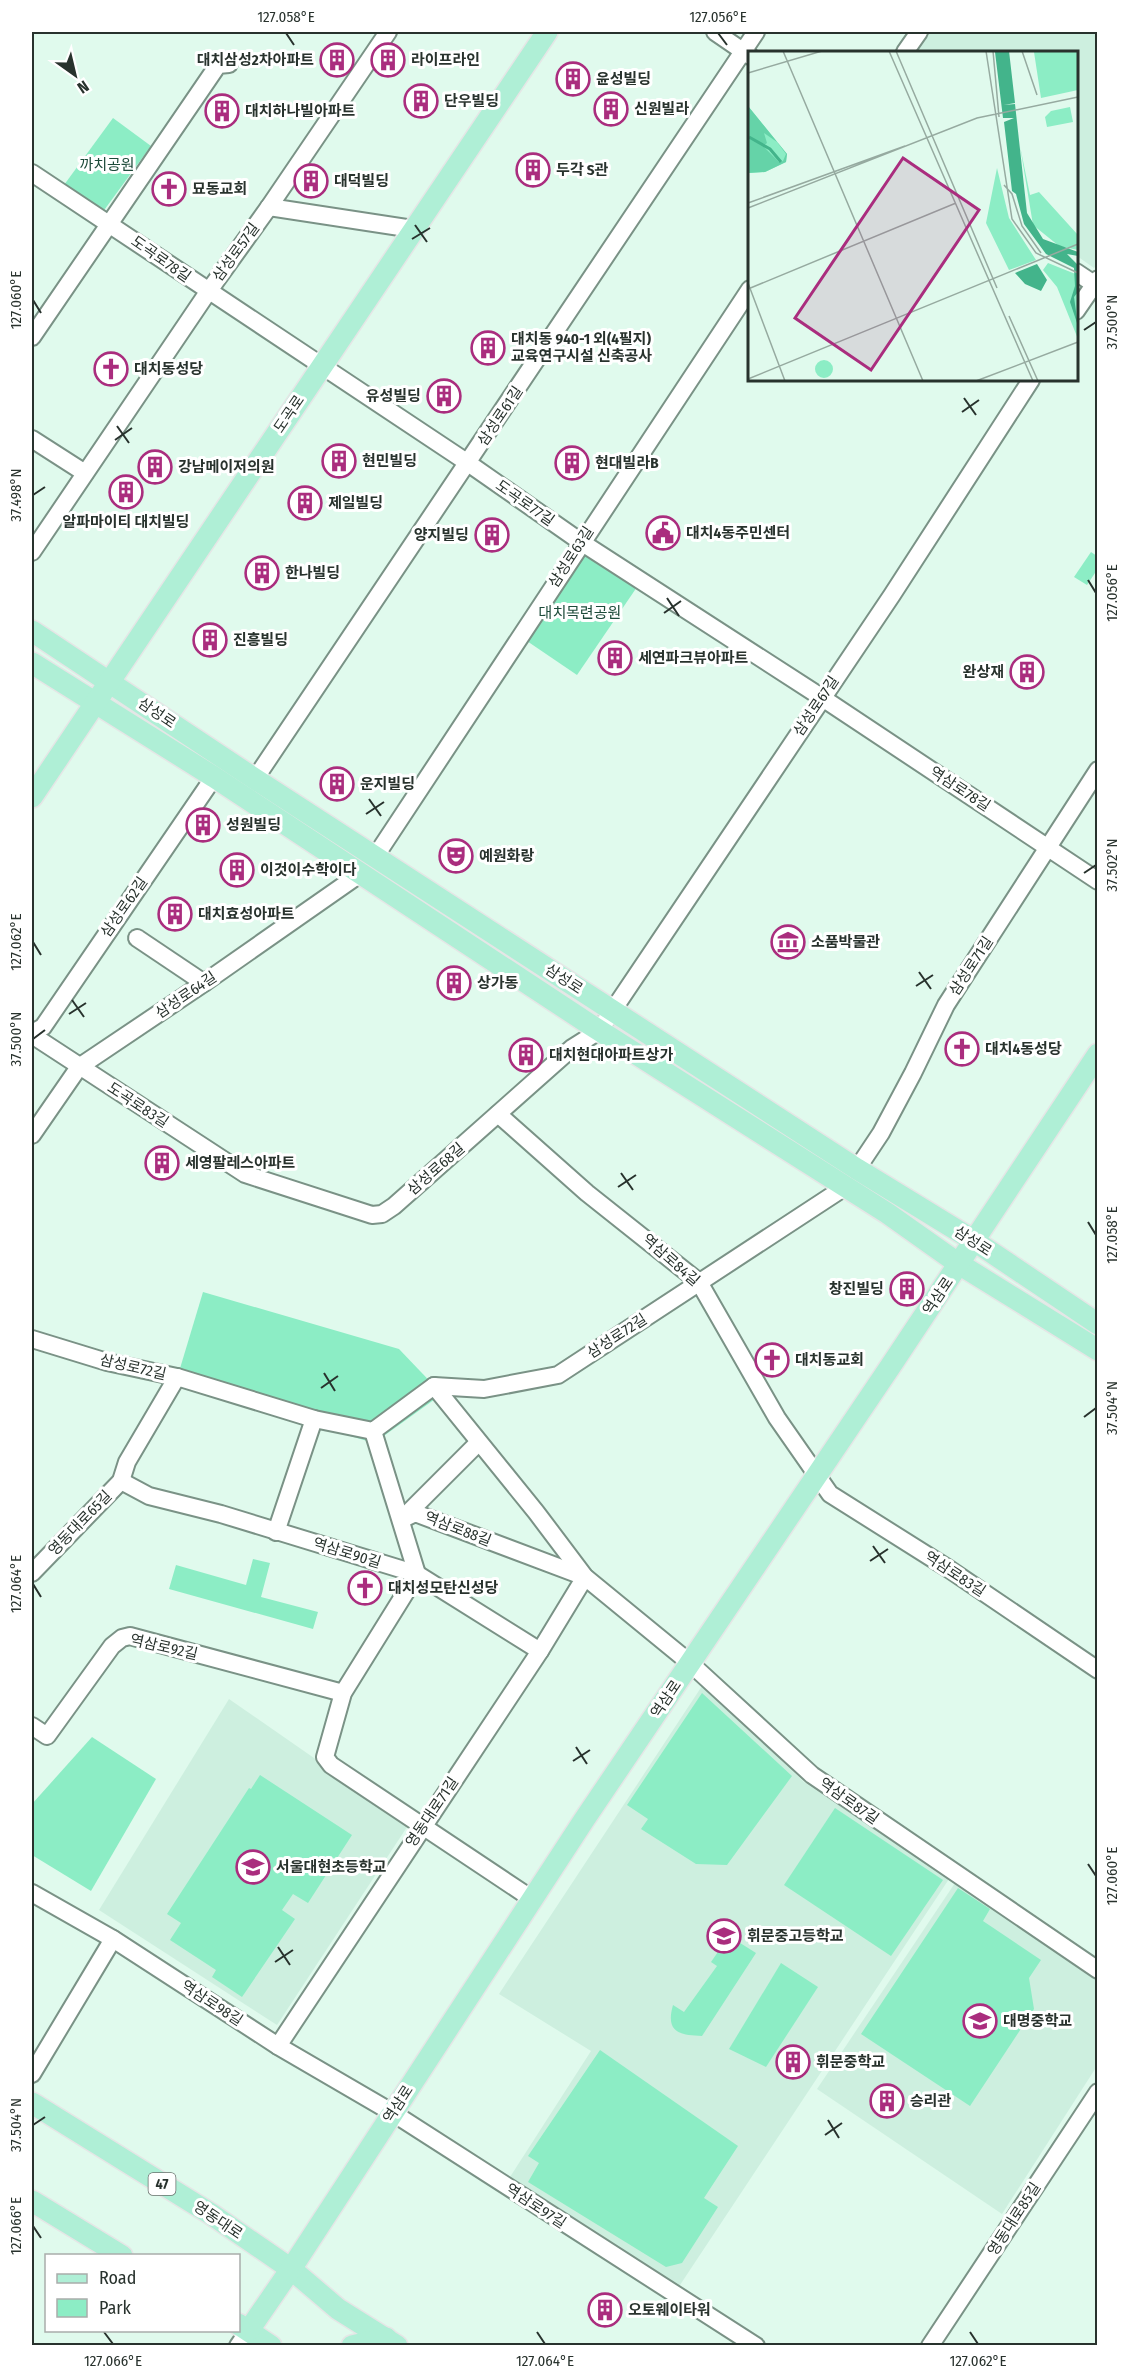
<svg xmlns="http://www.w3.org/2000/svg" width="1129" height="2377" viewBox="0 0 1129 2377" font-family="'Fira Sans Condensed','Noto Sans KR',sans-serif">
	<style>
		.built { fill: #cdefdf }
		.green { fill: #8cedc5 }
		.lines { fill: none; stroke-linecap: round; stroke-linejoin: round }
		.minor-casing { stroke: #7a9286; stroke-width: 20 }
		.major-casing { stroke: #e5e6e6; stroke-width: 24 }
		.minor { stroke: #fff; stroke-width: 16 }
		.major { stroke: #afefd6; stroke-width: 21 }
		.ticks { fill: none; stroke: #28322d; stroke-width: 2 }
		.labels { text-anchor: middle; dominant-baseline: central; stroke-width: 6; stroke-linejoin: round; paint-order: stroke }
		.shield { fill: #fff; stroke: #68706c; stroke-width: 1.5 }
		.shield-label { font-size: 14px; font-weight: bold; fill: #28322d }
		.poi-label { font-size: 15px; font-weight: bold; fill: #28322d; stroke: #fff; text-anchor: start }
		.park-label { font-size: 15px; fill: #1d4b3a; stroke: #fff }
		.street-label { font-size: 15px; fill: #28322d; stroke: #fff }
		.inset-river { fill: none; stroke: #43b48b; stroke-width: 3 }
		.inset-road { fill: none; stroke: #96aaa0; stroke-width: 1.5 }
		.view { fill: #aa2d7e; fill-opacity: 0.15; stroke: #aa2d7e; stroke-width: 3 }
		.inset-edge { fill: none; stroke: #28322d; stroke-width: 3 }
		.neatline { fill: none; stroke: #28322d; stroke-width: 2 }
		.ticks-label { font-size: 15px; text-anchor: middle; fill: #28322d }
	</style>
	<rect width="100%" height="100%" fill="#e0faed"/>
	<g class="built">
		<polygon points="928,32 1097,32 1098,264 1094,268 1077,256 1076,52 915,52"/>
		<polygon points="702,1686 804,1782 949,1879 678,2288 510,2177 591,2051 499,1994"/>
		<polygon points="229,1699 409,1824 277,2025 99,1910"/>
		<polygon points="955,1883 1097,1977 1097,2066 1002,2214 817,2089"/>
	</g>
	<g class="green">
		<polygon points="113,118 151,146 102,213 64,185"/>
		<polygon points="583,551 637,587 577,675 524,639"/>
		<polygon points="1091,552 1097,556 1097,570 1087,585 1074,577"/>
		<polygon points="203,1292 399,1349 442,1394 374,1443 175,1385"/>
		<polygon points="253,1559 270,1563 261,1597 318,1612 313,1629 169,1589 176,1565 246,1585"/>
		<polygon points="702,1693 792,1776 727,1865 696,1864 641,1829 648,1819 627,1805"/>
		<polygon points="92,1737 156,1779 91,1891 32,1855 32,1804"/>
		<polygon points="260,1775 352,1835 308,1903 293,1894 282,1910 295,1919 242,1997 212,1977 216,1970 170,1940 181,1923 167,1914 249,1788 251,1789"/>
		<polygon points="835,1808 943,1880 891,1956 784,1885"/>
		<polygon points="958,1888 990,1909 983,1921 1041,1960 1029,1978 1034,2009 970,2106 861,2034"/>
		<path d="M729,1936l27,17 -54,83c-22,-1 -37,-3 -29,-31l11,7 33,-46 -6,-4z"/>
		<polygon points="781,1963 818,1987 766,2067 729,2049"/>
		<polygon points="600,2050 738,2146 704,2198 718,2207 682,2263 666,2267 528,2182 539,2163 528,2156"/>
	</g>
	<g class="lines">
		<defs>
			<g id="minor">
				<polyline points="715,32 750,56"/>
				<polyline points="905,52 919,32"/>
				<polyline points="32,173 468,463 581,542 821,697 1098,881"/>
				<polyline points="269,207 413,229"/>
				<polyline points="1076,272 1094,284 1098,290"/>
				<polyline points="1076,311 1098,279"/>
				<polyline points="32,337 218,65 229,64"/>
				<polyline points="32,439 85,473"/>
				<polyline points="32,552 208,292 269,207 388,32"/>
				<polyline points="255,779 756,32"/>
				<polyline points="375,857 750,289"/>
				<polyline points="137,938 204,983"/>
				<polyline points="32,1033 43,1027 214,777"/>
				<polyline points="32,1035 245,1174 372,1215 382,1214 394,1206 572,1048 599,1031 892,595 1031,380"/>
				<polyline points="498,1114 587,1193 699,1282 777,1418 830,1494 949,1569 1098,1670"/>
				<polyline points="32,1135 79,1067 204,983 360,874"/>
				<polyline points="857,1169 881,1133 913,1073 946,1005 1098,770"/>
				<polyline points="32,1339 107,1362 177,1377 314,1419 373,1431 434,1386 484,1389 558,1375 845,1187"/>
				<polyline points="434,1386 536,1512 585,1577 690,1663 812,1775 1098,1970"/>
				<polyline points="373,1431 417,1574 343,1693 325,1757 331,1765 532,1899"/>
				<polyline points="121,1481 149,1496 221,1514 417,1574 540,1651"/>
				<polyline points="404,1517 478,1443"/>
				<polyline points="276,1532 314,1419"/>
				<polyline points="32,1573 121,1481 127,1462 177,1377"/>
				<polyline points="32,1726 47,1736 112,1646 122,1638 130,1636 343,1693"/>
				<polyline points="32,1893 113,1939 278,2046 393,2113 756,2346"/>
				<polyline points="278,2046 540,1651 585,1577 415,1513 401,1520"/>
				<polyline points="32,2074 113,1939"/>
				<polyline points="238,2346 249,2330"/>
				<polyline points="930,2346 1098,2092"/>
			</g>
			<g id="major">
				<polyline points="32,631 255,779 857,1169 973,1240 1098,1324"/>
				<polyline points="32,663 214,777 589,1024 887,1213 959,1264 1098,1350"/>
				<polyline points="32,797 547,32"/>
				<polyline points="32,2103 211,2214 291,2269 338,2309 397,2346"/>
				<polyline points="32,2201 122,2256"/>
				<polyline points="238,2324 271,2346"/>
				<polyline points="249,2330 291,2269 584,1820 890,1367 1098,1054"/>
				<polyline points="352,2346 386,2338"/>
			</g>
		</defs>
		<use href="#minor" class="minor-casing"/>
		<use href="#major" class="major-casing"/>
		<use href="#minor" class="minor"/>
		<use href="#major" class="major"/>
	</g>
	<path class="ticks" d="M286,33l8,12M718,33l9,12M415,225l12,17M412,239l18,-11M33,300l8,13M1084,330l12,-8M964,398l12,17M962,412l17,-12M117,426l12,17M115,440l17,-12M33,495l12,-8M1088,580l8,13M667,598l12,18M664,613l17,-12M369,799l12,17M366,814l18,-12M1084,873l12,-8M33,942l8,13M919,972l12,17M916,986l17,-11M72,1000l12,17M69,1014l17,-11M33,1039l12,-9M621,1173l12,17M618,1187l18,-12M1088,1222l8,13M324,1373l11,18M321,1388l17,-12M1084,1417l12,-9M873,1546l12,17M870,1561l18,-12M33,1584l8,13M576,1747l11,17M573,1761l17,-11M1088,1864l8,12M278,1947l12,18M275,1962l18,-12M828,2120l11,18M33,2125l12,-8M825,2135l17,-12M33,2226l8,12M104,2332l9,12M537,2332l8,12M970,2332l8,12"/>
	<defs>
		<symbol id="building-ring" viewBox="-11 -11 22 22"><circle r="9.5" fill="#fff" stroke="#aa2d7e" stroke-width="1.5"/><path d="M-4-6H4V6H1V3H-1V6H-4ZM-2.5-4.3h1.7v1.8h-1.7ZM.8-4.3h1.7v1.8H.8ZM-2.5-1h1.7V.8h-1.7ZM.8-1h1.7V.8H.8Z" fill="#aa2d7e"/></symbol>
		<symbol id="church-ring" viewBox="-11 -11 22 22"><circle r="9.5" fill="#fff" stroke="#aa2d7e" stroke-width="1.5"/><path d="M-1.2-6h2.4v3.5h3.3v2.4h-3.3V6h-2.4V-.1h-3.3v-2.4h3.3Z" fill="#aa2d7e"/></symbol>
		<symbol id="civic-ring" viewBox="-11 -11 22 22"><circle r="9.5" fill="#fff" stroke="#aa2d7e" stroke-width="1.5"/><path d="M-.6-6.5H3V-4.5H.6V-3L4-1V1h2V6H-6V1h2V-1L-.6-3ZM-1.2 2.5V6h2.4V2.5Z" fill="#aa2d7e"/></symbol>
		<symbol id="theatre-ring" viewBox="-11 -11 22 22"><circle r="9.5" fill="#fff" stroke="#aa2d7e" stroke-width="1.5"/><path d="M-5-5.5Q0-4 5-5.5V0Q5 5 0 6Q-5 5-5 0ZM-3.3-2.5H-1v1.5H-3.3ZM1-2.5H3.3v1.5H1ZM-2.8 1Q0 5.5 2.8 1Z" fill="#aa2d7e"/></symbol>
		<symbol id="museum-ring" viewBox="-11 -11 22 22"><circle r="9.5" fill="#fff" stroke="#aa2d7e" stroke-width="1.5"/><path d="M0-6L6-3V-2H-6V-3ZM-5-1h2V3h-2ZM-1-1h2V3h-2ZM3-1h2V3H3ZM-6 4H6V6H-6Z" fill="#aa2d7e"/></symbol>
		<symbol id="school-ring" viewBox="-11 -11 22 22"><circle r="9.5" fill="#fff" stroke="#aa2d7e" stroke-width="1.5"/><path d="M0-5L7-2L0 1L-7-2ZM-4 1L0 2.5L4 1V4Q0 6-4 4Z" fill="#aa2d7e"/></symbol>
	</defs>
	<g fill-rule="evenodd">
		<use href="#building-ring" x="318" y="41" width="38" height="38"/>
		<use href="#building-ring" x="369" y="41" width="38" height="38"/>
		<use href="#building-ring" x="554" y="60" width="38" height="38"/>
		<use href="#building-ring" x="402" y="82" width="38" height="38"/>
		<use href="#building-ring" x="592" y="90" width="38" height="38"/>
		<use href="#building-ring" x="203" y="92" width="38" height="38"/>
		<use href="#building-ring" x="514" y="151" width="38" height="38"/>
		<use href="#building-ring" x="292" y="162" width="38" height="38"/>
		<use href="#church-ring" x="150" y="170" width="38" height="38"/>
		<use href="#building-ring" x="469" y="329" width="38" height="38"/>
		<use href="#church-ring" x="92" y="350" width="38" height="38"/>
		<use href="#building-ring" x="425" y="377" width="38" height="38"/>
		<use href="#building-ring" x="320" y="442" width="38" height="38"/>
		<use href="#building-ring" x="553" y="444" width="38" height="38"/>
		<use href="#building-ring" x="136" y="448" width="38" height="38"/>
		<use href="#building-ring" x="107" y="473" width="38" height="38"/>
		<use href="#building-ring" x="286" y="484" width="38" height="38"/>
		<use href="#civic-ring" x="644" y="514" width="38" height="38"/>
		<use href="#building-ring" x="473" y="516" width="38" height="38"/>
		<use href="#building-ring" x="243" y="554" width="38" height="38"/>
		<use href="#building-ring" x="191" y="621" width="38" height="38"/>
		<use href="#building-ring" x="596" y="639" width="38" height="38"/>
		<use href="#building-ring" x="1008" y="653" width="38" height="38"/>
		<use href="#building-ring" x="318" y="765" width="38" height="38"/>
		<use href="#building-ring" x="184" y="806" width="38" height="38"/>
		<use href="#theatre-ring" x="437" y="837" width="38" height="38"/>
		<use href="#building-ring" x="218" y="851" width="38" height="38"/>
		<use href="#building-ring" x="156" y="895" width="38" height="38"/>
		<use href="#museum-ring" x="769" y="923" width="38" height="38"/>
		<use href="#building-ring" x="435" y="964" width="38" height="38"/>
		<use href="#church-ring" x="943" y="1030" width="38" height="38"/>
		<use href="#building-ring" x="507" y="1036" width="38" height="38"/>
		<use href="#building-ring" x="143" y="1144" width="38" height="38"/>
		<use href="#building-ring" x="888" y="1270" width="38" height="38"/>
		<use href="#church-ring" x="753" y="1341" width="38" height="38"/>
		<use href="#church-ring" x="346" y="1569" width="38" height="38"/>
		<use href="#school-ring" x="234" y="1848" width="38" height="38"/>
		<use href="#school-ring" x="705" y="1917" width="38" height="38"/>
		<use href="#school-ring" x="961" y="2002" width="38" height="38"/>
		<use href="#building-ring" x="774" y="2043" width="38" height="38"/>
		<use href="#building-ring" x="868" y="2082" width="38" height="38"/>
		<use href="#building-ring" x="586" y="2291" width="38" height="38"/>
	</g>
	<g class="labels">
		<rect class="shield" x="148.5" y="2173" width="27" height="22" rx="4.5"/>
		<g class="shield-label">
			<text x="162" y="2184">47</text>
		</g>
		<g class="poi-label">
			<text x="314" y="60" text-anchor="end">대치삼성2차아파트</text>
			<text x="411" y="60">라이프라인</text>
			<text x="596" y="79">윤성빌딩</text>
			<text x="444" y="101">단우빌딩</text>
			<text x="634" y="109">신원빌라</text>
			<text x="245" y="111">대치하나빌아파트</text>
			<text x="556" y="170">두각 S관</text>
			<text x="334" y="181">대덕빌딩</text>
			<text x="192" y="189">묘동교회</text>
			<text x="511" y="339">대치동 940-1 외(4필지)<tspan x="511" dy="17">교육연구시설 신축공사</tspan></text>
			<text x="134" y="369">대치동성당</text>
			<text x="421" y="396" text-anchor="end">유성빌딩</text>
			<text x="362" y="461">현민빌딩</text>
			<text x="595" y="463">현대빌라B</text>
			<text x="178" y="467">강남메이저의원</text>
			<text x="328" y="503">제일빌딩</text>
			<text x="126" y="522" text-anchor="middle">알파마이티 대치빌딩</text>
			<text x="686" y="533">대치4동주민센터</text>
			<text x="469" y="535" text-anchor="end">양지빌딩</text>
			<text x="285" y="573">한나빌딩</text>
			<text x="233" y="640">진흥빌딩</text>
			<text x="638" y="658">세연파크뷰아파트</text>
			<text x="1004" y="672" text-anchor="end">완상재</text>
			<text x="360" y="784">운지빌딩</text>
			<text x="226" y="825">성원빌딩</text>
			<text x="479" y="856">예원화랑</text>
			<text x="260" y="870">이것이수학이다</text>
			<text x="198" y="914">대치효성아파트</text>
			<text x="811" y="942">소품박물관</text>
			<text x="477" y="983">상가동</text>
			<text x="985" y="1049">대치4동성당</text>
			<text x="549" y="1055">대치현대아파트상가</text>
			<text x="185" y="1163">세영팔레스아파트</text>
			<text x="884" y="1289" text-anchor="end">창진빌딩</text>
			<text x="795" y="1360">대치동교회</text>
			<text x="388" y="1588">대치성모탄신성당</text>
			<text x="276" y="1867">서울대현초등학교</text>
			<text x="747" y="1936">휘문중고등학교</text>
			<text x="1003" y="2021">대명중학교</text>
			<text x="816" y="2062">휘문중학교</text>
			<text x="910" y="2101">승리관</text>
			<text x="628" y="2310">오토웨이타워</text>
		</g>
		<g class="park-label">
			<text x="107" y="165">까치공원</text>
			<text x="580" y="613">대치목련공원</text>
		</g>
		<g class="street-label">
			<text transform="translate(236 252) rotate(-54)">삼성로57길</text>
			<text transform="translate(161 259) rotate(35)">도곡로78길</text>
			<text transform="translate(289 414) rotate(-56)">도곡로</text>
			<text transform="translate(500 416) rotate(-56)">삼성로61길</text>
			<text transform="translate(525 503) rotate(35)">도곡로77길</text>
			<text transform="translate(571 557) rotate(-57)">삼성로63길</text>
			<text transform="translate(816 706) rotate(-56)">삼성로67길</text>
			<text transform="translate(157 713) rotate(34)">삼성로</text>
			<text transform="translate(960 789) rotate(33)">역삼로78길</text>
			<text transform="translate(124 907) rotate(-55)">삼성로62길</text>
			<text transform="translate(971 966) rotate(-57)">삼성로71길</text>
			<text transform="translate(564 979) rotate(33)">삼성로</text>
			<text transform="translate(186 995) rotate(-34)">삼성로64길</text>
			<text transform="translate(138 1105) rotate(33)">도곡로83길</text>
			<text transform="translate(436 1169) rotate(-41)">삼성로68길</text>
			<text transform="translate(973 1241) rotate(33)">삼성로</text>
			<text transform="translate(671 1260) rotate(41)">역삼로84길</text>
			<text transform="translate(938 1296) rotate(-56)">역삼로</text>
			<text transform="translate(617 1336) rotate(-33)">삼성로72길</text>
			<text transform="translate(133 1367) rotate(13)">삼성로72길</text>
			<text transform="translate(80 1523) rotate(-46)">영동대로65길</text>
			<text transform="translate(458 1529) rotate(21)">역삼로88길</text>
			<text transform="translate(347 1553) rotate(17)">역삼로90길</text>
			<text transform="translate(955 1574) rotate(33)">역삼로83길</text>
			<text transform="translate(164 1647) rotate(13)">역삼로92길</text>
			<text transform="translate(666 1699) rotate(-56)">역삼로</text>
			<text transform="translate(849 1801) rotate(35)">역삼로87길</text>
			<text transform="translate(432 1812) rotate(-56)">영동대로71길</text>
			<text transform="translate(212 2003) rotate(33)">역삼로98길</text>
			<text transform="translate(398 2104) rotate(-57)">역삼로</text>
			<text transform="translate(536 2206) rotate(33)">역삼로97길</text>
			<text transform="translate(1014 2219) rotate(-57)">영동대로85길</text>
			<text transform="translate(218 2220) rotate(34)">영동대로</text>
		</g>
	</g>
	<g transform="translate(748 51)">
		<rect width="330" height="330" fill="#e0faed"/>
		<path d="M330,0v39l-37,8 -7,-46zM0,55l39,48 -1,8 -21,10 -17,1zM322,56l3,15 -26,5 -2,-10 6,-6zM272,95l10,49 9,-3 39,43v15l-19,-4 -26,-21zM249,117l12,50 27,42 -27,10 -23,-47zM300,212l30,12v64l-21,-52 -14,-17zM67 318a9 9 0 1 1 18 0a9 9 0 1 1-18 0Z" fill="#8cedc5"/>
		<path d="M0,55l39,48 -1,8 -21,10 -17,1zM16,82l13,9 9,12 -3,7 -4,1 -16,-16 4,-3z" fill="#65d3a8" fill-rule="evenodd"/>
		<path d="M261,0l6,52 -11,2 11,-1 12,109 16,26 35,13v4l-11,-2 11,11v27l-4,5 4,29 -8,-24 5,-16 -1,-18 -28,-14 -22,-30 -8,-30 -4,-3 -8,-69 10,-4h-11l-8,-66zM289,213l10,16 -6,11 -16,-7 -10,-11z" fill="#43b48b"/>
		<path class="inset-river" d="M1,86l21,12 11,13"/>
		<path class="inset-road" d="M35,0l140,330M141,0l144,330M148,0l101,237M238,0l26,168 24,34 42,20M245,0l6,66M274,0l15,44M0,22l74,-22M256,134l8,9 10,32 19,27M0,152l157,-57M0,157l229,-90 101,-21M0,232l37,98M0,238l208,-86M261,265l29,65M0,328l330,-135M228,330l102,-39"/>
		<path class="view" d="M155,107l76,52 -108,160 -76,-52z"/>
		<rect width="330" height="330" class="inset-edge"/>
	</g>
	<rect width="1129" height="2377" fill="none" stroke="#ffffff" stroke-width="66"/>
	<rect x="45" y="2254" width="195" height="78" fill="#ffffff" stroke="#a9adab" stroke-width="1.5"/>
	<rect x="57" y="2274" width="30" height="9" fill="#afefd6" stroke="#a9adab" stroke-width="1.5"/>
	<text x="99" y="2284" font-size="18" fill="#28322d">Road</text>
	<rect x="57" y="2299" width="30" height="18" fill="#8cedc5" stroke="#a9adab" stroke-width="1.5"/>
	<text x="99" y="2314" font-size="18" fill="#28322d">Park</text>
	<g transform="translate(75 75) rotate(146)" stroke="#ffffff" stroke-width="4.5" paint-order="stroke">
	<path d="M0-4.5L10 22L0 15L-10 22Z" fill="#28322d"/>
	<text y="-9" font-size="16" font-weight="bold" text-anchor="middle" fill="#28322d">N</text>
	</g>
	<rect x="33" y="33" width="1063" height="2311" class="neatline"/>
	<g class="ticks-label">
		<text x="286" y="22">127.058°E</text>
		<text x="718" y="22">127.056°E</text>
		<text transform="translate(16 300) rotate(-90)" y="5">127.060°E</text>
		<text transform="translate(1112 322) rotate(-90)" y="5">37.500°N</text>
		<text transform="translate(16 495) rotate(-90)" y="5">37.498°N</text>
		<text transform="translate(1112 593) rotate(-90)" y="5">127.056°E</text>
		<text transform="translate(1112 865) rotate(-90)" y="5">37.502°N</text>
		<text transform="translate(16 942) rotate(-90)" y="5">127.062°E</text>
		<text transform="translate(16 1039) rotate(-90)" y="5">37.500°N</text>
		<text transform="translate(1112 1235) rotate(-90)" y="5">127.058°E</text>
		<text transform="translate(1112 1408) rotate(-90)" y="5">37.504°N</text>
		<text transform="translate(16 1584) rotate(-90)" y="5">127.064°E</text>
		<text transform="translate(1112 1876) rotate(-90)" y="5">127.060°E</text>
		<text transform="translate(16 2125) rotate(-90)" y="5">37.504°N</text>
		<text transform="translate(16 2226) rotate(-90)" y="5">127.066°E</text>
		<text x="113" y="2366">127.066°E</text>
		<text x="545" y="2366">127.064°E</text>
		<text x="978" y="2366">127.062°E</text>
	</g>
</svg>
